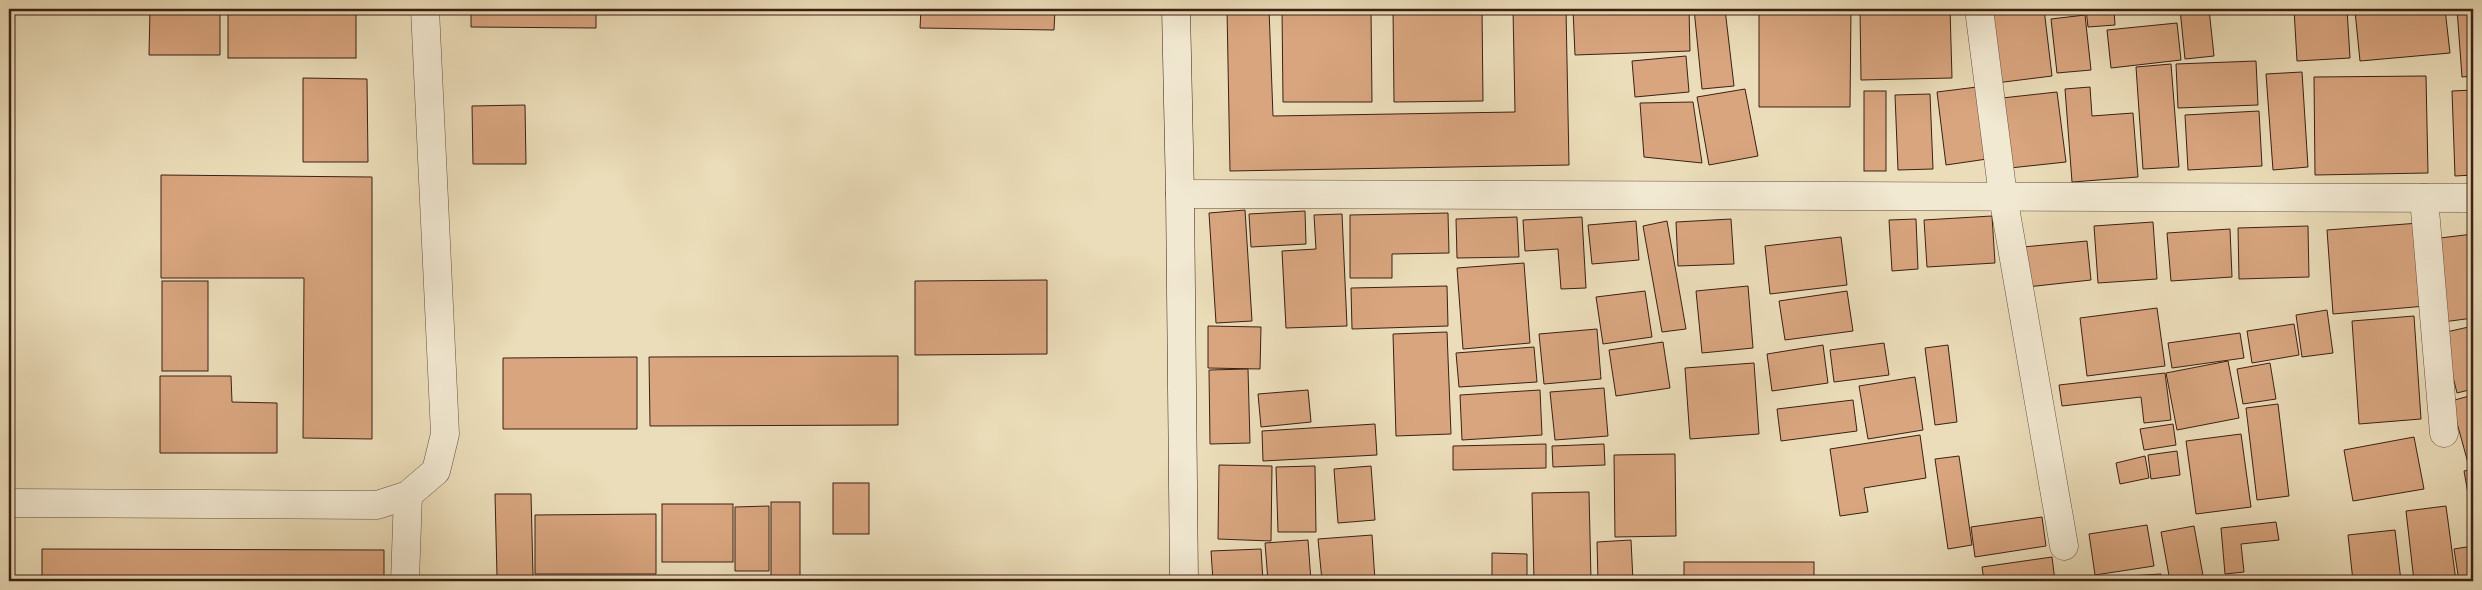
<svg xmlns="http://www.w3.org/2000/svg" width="2482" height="590" viewBox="0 0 2482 590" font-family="'Sorts Mill Goudy',serif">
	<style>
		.building { fill: #d8a57f; stroke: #3c2014 }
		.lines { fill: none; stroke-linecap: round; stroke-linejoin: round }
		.street-casing { stroke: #684f3d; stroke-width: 29 }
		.secondary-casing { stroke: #3c2014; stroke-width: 29 }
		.street { stroke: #f2e9d2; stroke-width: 28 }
		.secondary { stroke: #f2e9d2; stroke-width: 28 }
	</style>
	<rect width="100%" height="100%" fill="#ebddb9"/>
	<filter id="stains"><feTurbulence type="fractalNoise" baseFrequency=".004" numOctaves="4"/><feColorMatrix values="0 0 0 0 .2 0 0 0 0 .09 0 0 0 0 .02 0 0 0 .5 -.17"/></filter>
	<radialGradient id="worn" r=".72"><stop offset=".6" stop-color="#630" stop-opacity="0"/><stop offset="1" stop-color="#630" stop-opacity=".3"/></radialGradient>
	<g class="building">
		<polygon points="150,9 220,9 220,55 149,55"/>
		<rect x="228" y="9" width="128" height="49"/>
		<polygon points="471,9 596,9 596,28 471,27"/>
		<polygon points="921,9 1055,9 1054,30 920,28"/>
		<polygon points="1227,9 1269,9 1273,116 1515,112 1513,9 1566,9 1569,165 1230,171"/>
		<polygon points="1282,9 1371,9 1372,102 1283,102"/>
		<polygon points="1393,9 1482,9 1483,101 1394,102"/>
		<polygon points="1573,9 1689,9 1690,51 1575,55"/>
		<polygon points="1694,9 1725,9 1734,86 1702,89"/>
		<polygon points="1759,9 1851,9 1850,107 1759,107"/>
		<polygon points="1860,9 1950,9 1952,78 1861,80"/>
		<polygon points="2028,9 2044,9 2052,76 1996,83 1988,14"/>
		<polygon points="2086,9 2114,9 2115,25 2088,27"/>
		<polygon points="2180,9 2209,9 2214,56 2185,59"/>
		<polygon points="2294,9 2347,9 2350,58 2297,61"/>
		<polygon points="2379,9 2445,9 2450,53 2360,61 2355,11"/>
		<polygon points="2457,9 2473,9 2473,76 2462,77"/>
		<polygon points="2085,15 2091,70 2057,73 2051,19"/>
		<polygon points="2177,23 2181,60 2111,68 2107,30"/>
		<polygon points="1686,56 1689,92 1635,97 1632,61"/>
		<polygon points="2256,61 2258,105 2178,108 2176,64"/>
		<polygon points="2171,64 2179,167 2143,169 2136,67"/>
		<polygon points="2302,72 2308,167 2273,170 2266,74"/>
		<polygon points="2426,76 2428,173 2315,175 2314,77"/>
		<polygon points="303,78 367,79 368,162 303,162"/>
		<polygon points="1977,87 1987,159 1946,165 1937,92"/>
		<polygon points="2090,87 2092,116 2133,113 2138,177 2072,182 2065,89"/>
		<polygon points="1745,89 1758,156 1709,165 1697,97"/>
		<polygon points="2473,90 2473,175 2455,176 2452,91"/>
		<rect x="1864" y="91" width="22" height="80"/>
		<polygon points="2057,92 2066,162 2010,168 2002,98"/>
		<polygon points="1930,94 1933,169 1898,170 1895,95"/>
		<polygon points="1693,102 1702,163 1644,157 1640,103"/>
		<polygon points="525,105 526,164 473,164 472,106"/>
		<polygon points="2259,111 2262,166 2188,170 2185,115"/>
		<polygon points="161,175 372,177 372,439 303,438 304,278 161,278"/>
		<polygon points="1245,210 1252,321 1216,323 1209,213"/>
		<polygon points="1305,211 1306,244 1251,247 1249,214"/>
		<polygon points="1448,213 1449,253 1392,254 1392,278 1350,278 1350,215"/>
		<polygon points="1342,214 1347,326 1286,328 1282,251 1316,249 1314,215"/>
		<polygon points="1992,216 1995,263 1927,267 1924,220"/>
		<polygon points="1517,217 1519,257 1457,258 1456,219"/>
		<polygon points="1582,217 1586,288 1561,289 1558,249 1525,251 1523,220"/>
		<polygon points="1731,219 1734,264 1678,266 1676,222"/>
		<polygon points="1916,219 1918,269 1892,271 1889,220"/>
		<polygon points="1636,221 1639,260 1592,264 1588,225"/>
		<polygon points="1667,221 1686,329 1662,332 1643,226"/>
		<polygon points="2153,222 2157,279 2098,283 2094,226"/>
		<polygon points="2419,223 2426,306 2333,314 2327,230"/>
		<polygon points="2308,226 2309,277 2239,279 2238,228"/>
		<polygon points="2230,229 2232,277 2171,281 2167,233"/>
		<polygon points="2473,234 2473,318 2443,322 2432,239"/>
		<polygon points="1841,237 1847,285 1770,294 1765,246"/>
		<polygon points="2087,241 2091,280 2027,287 2023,247"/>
		<polygon points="1524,263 1530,343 1463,349 1457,268"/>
		<polygon points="1047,280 1047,354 915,355 915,281"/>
		<rect x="162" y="281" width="46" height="90"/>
		<polygon points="1447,286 1448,326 1352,329 1351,288"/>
		<polygon points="1748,286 1753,348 1702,353 1696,291"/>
		<polygon points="1645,291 1652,337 1603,344 1596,297"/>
		<polygon points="1847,291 1853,331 1785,340 1779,301"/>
		<polygon points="2157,308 2165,366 2087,376 2080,318"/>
		<polygon points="2327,310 2333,353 2302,357 2296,315"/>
		<polygon points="2414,316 2421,419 2359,424 2352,321"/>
		<polygon points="2294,324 2299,355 2252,363 2247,331"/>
		<polygon points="1208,326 1261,327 1260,369 1208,368"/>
		<polygon points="2473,326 2473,389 2457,393 2442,333"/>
		<polygon points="1597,329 1601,379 1544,384 1539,334"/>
		<polygon points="1447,332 1451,434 1396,436 1393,334"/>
		<polygon points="2240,333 2244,358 2172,368 2168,343"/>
		<polygon points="1663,342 1670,388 1616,396 1609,350"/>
		<polygon points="1884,343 1889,375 1834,382 1830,350"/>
		<polygon points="1823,345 1828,383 1772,391 1767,354"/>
		<polygon points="1948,345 1957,422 1935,425 1925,348"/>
		<polygon points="1534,347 1537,382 1459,387 1456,353"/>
		<polygon points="898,356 898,425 650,426 649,357"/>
		<polygon points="637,357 637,429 503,429 503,358"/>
		<polygon points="2228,361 2239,418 2177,430 2166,373"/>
		<polygon points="1754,363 1759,434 1690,439 1685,368"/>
		<polygon points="2270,363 2276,399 2243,404 2237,369"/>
		<polygon points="1248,369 1250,443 1210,444 1209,370"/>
		<polygon points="2165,373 2171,420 2144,423 2141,397 2062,406 2059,385"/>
		<polygon points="160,376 231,376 232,402 277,403 277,453 160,453"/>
		<polygon points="1915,377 1923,430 1868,439 1859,386"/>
		<polygon points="1604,388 1608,436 1555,440 1550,392"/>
		<polygon points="1308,390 1311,422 1261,427 1258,394"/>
		<polygon points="1540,390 1542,435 1462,440 1460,395"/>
		<polygon points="2473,395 2473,462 2468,463 2451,401"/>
		<polygon points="1853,400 1857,431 1781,441 1777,409"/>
		<polygon points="2278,404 2289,496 2257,500 2246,408"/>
		<polygon points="1375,424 1377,455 1263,461 1262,431"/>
		<polygon points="2173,424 2176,445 2144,450 2140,429"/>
		<polygon points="2241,434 2251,507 2196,514 2186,441"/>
		<polygon points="1920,435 1926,478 1864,488 1868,512 1840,516 1830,449"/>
		<polygon points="2414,437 2424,489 2353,501 2344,450"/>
		<polygon points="1546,444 1546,468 1453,470 1453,446"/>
		<polygon points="1604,444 1605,465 1553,467 1552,446"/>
		<polygon points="2177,451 2180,475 2151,479 2148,455"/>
		<polygon points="1675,454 1676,536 1615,537 1614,455"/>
		<polygon points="1959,456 1972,545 1948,549 1935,459"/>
		<polygon points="2145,456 2149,478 2120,484 2116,463"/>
		<polygon points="1219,465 1272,466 1271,541 1218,539"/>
		<polygon points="1315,466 1316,532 1278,532 1276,467"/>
		<polygon points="1371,466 1375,520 1338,523 1334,469"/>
		<polygon points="2473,469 2473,504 2470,505 2464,471"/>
		<rect x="833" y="483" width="36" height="51"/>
		<polygon points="1589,492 1591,580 1534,581 1532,493"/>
		<polygon points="495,494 531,494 533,576 497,576"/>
		<rect x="771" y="502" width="29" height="79"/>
		<rect x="662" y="504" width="71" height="58"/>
		<polygon points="769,506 769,571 735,571 735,507"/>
		<polygon points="2446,506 2456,581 2414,581 2406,511"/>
		<polygon points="656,514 656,574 535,574 535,515"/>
		<polygon points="2042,517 2046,546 1975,557 1971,527"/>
		<polygon points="2276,522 2279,540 2241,544 2244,572 2225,574 2221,528"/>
		<polygon points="2147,525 2154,566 2095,575 2089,534"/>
		<polygon points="2194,526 2204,581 2170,581 2161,532"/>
		<polygon points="2395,530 2401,581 2353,581 2348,535"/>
		<polygon points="1372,535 1375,581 1322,581 1318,539"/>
		<polygon points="1308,540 1311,581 1268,581 1265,543"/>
		<polygon points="1631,540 1633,581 1598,581 1597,542"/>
		<polygon points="2473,546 2473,581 2459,581 2454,549"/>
		<polygon points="42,549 384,550 384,581 42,581"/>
		<polygon points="1261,549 1263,581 1213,581 1211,551"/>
		<polygon points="1492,553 1527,554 1527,581 1492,581"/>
		<polygon points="2052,557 2055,581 1984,581 1982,567"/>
		<rect x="1684" y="562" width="130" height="19"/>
		<polygon points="2161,574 2161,581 2098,581 2097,578"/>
	</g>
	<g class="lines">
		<defs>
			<g id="street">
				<polyline points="1979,9 2003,196 2064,546"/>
				<polyline points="1180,194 2473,198"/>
				<polyline points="2424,198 2444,433"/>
				<polyline points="9,503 377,505 408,495 436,471 445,434 425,9"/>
				<polyline points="405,581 408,495"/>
			</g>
			<polyline id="secondary" points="1176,9 1180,194 1184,581"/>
		</defs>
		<use href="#street" class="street-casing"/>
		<use href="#secondary" class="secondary-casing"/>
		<use href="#street" class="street"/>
		<use href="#secondary" class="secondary"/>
	</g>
	<rect width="2482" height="590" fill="none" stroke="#ebddb9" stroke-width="30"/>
	<rect x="10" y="10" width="2462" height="570" fill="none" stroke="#3c2014" stroke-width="2.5"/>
	<rect x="15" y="15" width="2452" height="560" fill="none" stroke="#3c2014"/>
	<rect width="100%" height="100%" filter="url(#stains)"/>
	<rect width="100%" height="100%" fill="url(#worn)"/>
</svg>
